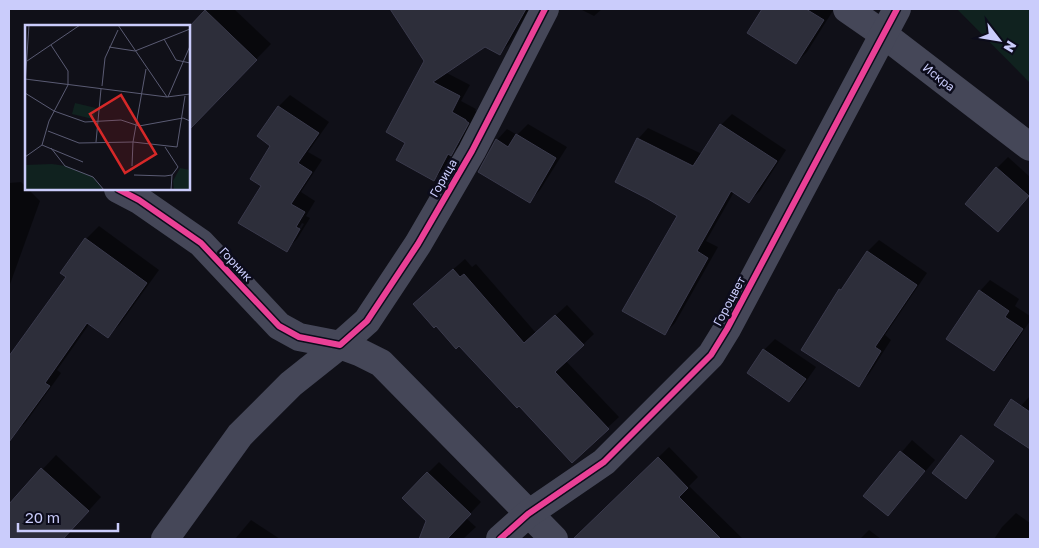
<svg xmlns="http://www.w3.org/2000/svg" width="1039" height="548" viewBox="0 0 1039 548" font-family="'Golos Text',sans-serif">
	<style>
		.green { fill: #10221f }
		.shadow { fill: #0007; fill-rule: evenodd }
		.building { fill: #2d2e3a; stroke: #3a3a4c }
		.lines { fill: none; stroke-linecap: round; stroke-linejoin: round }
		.minor { stroke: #454758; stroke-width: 28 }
		.cycleway-casing { stroke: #0c0c1b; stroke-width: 9 }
		.cycleway { stroke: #ea4096; stroke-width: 6 }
		.labels { text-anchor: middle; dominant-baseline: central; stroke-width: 5; stroke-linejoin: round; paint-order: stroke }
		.street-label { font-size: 12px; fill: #caccfb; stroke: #0c0c1b }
		.inset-road { fill: none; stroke: #5a5b73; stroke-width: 1 }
		.view { fill: #d62828; fill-opacity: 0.15; stroke: #d62828; stroke-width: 2.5 }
		.inset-edge { fill: none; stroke: #caccfb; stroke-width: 2.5 }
	</style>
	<rect width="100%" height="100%" fill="#101018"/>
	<polygon class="green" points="957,9 1030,9 1030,83"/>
	<g class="shadow">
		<polygon points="208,9 234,9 271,44 189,129 189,29"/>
		<polygon points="450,9 529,9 510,43 500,53 485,45 445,72 470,85 461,101 476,109 475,111 478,112 462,143 453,152 444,169 434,179 406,142 425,61 423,57"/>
		<polygon points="580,9 602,9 594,16"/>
		<polygon points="763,9 834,9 807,52 796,63 748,32"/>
		<path d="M290,95l39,27 -21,30 14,8 -21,32 14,9 -9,15 4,2 -13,21 -11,11 -24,-64 10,-40 -13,-10 20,-30zM302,223l2,1 -9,15h-3z"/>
		<polygon points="732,114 786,150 760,191 749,201 734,192 706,241 718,247 675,323 665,333 679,215 638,139 648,128 702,154 721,125"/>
		<polygon points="528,124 567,147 540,190 529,201 497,140 507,129 517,135"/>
		<polygon points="1008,157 1030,177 1030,195 998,231 997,168"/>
		<polygon points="21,182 40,201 9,287 9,183"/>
		<polygon points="99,226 159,270 120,324 108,336 90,323 57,370 61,373 26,422 13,435 9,432 9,358 68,277 62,272 86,239"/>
		<polygon points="879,240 927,273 885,335 891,340 869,374 858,385 802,349 840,290 847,283 868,251"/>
		<polygon points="465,259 472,267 476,264 536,333 567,305 594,334 566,361 619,417 572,461 426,293"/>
		<polygon points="990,280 1019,299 1015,306 1030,316 1030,321 1005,358 994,369 980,291"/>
		<polygon points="775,339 816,367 800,390 789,401 748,372 764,350"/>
		<polygon points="1030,396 1030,448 1000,428"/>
		<polygon points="912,440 935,460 888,515 865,495"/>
		<polygon points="669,447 698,477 689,486 743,539 600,539 587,527"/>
		<polygon points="56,455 101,497 63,539 9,539 9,505"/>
		<polygon points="439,462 481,502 466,518 476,527 463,539 420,539 427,520 428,473"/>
		<polygon points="1016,513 1030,523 1030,539 994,539 1002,527"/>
		<polygon points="251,520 280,539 235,539"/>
		<polygon points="869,530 881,539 860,539"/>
	</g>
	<g class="building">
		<polygon points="390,9 526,9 500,55 485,47 433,82 460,96 452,112 466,120 466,121 469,123 451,156 448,154 434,181 396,160 405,143 386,132 424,61"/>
		<polygon points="762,9 806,9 824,20 796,64 747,33"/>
		<polygon points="205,10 257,60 189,130 189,27"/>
		<polygon points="278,106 319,133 298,163 312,172 291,204 305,212 296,227 300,229 287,252 238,223 261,186 250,179 270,146 257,136"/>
		<polygon points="720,124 777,161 749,203 731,191 697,251 708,258 665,335 622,311 677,216 648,199 615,182 637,138 693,166"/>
		<polygon points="516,134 556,158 530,203 478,172 496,139 508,147"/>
		<polygon points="996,167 1029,196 998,232 965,204"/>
		<polygon points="85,238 147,283 108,338 87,323 45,383 50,386 9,442 9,356 66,277 60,273"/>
		<polygon points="867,251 917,285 875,347 881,351 859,387 801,350 839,289 841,290"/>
		<polygon points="453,269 460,277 464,274 524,343 555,315 584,345 555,372 609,429 572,463 519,406 517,408 459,346 456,349 436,326 434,328 413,304"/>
		<polygon points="979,290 1009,311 1005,317 1023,329 994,371 946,339"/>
		<polygon points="763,349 806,379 789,402 747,373"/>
		<polygon points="1011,399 1030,412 1030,449 994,425"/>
		<polygon points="961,435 994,461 966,499 932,473"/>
		<polygon points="900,451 925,471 888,516 863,496"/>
		<polygon points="658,457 688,488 679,497 721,539 573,539"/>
		<polygon points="41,468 89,511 63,539 9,539 9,504"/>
		<polygon points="427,472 471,514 447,539 419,539 426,521 402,498"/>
	</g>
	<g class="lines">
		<g class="minor">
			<polyline points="847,9 883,34 1030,147"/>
			<polyline points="118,189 139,200 201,243 279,326 299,337 340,345 367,321 418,244 472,151 545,9"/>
			<polyline points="165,539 240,435 291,384 340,345 359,352 381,363 554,539"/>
			<polyline points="500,539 528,514 604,462 711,355 727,329 897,9"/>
		</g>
		<defs>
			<g id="cycleway">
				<polyline points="118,189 139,200 201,243 279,326 299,337 340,345 367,321 418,244 472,151 545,9"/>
				<polyline points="500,539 528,514 604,462 711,355 727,329 897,9"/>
			</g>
		</defs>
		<use href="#cycleway" class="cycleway-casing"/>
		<use href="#cycleway" class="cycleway"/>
	</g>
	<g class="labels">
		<g class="street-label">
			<text transform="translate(939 77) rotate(38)">Искра</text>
			<text transform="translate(443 178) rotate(-60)">Горица</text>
			<text transform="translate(236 264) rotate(47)">Горник</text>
			<text transform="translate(729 301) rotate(-62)">Гороцвет</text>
		</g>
	</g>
	<g transform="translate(25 25)">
		<rect width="165" height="165" fill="#101018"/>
		<path d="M50,78l21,5 -3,11 -21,-5zM27,139l14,2 27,11 10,13h-78v-25zM155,143l10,2v20h-16l-1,-9z" fill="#10221f"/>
		<path class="inset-road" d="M93,0l49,72M139,14l12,21 14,3M84,22l26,4 55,-22M2,36l53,-36M121,44l-13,73 44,5 8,-51M0,54l142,18 23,-3M0,60l4,-60M77,61l3,-28 13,-28M0,68l29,18 31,11 36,-2 18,6 44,-8 7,3M143,72l22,-51M23,106l31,12 54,-1 -1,24M71,117l5,-53M17,120l41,17M140,122l13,20M26,123l14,18 28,11 11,13M0,132l17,-12 7,-24 19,-36v-14l-17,-26M109,150l31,1 7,-1 6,-8M146,165l1,-15"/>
		<path class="view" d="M96,70l35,59 -31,19 -35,-59z"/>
		<rect width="165" height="165" class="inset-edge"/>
	</g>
	<rect width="1039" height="548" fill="none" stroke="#caccfb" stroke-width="20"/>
	<g transform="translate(999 40) rotate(121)" stroke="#0c0c1b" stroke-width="4" paint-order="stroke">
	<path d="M0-4L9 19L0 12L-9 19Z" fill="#caccfb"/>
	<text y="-8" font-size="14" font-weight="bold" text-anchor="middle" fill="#caccfb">N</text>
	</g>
	<path d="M18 523v8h100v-8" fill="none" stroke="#caccfb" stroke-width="2.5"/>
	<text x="25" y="523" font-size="15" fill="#caccfb" stroke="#0c0c1b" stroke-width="4" paint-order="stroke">20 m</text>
</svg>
